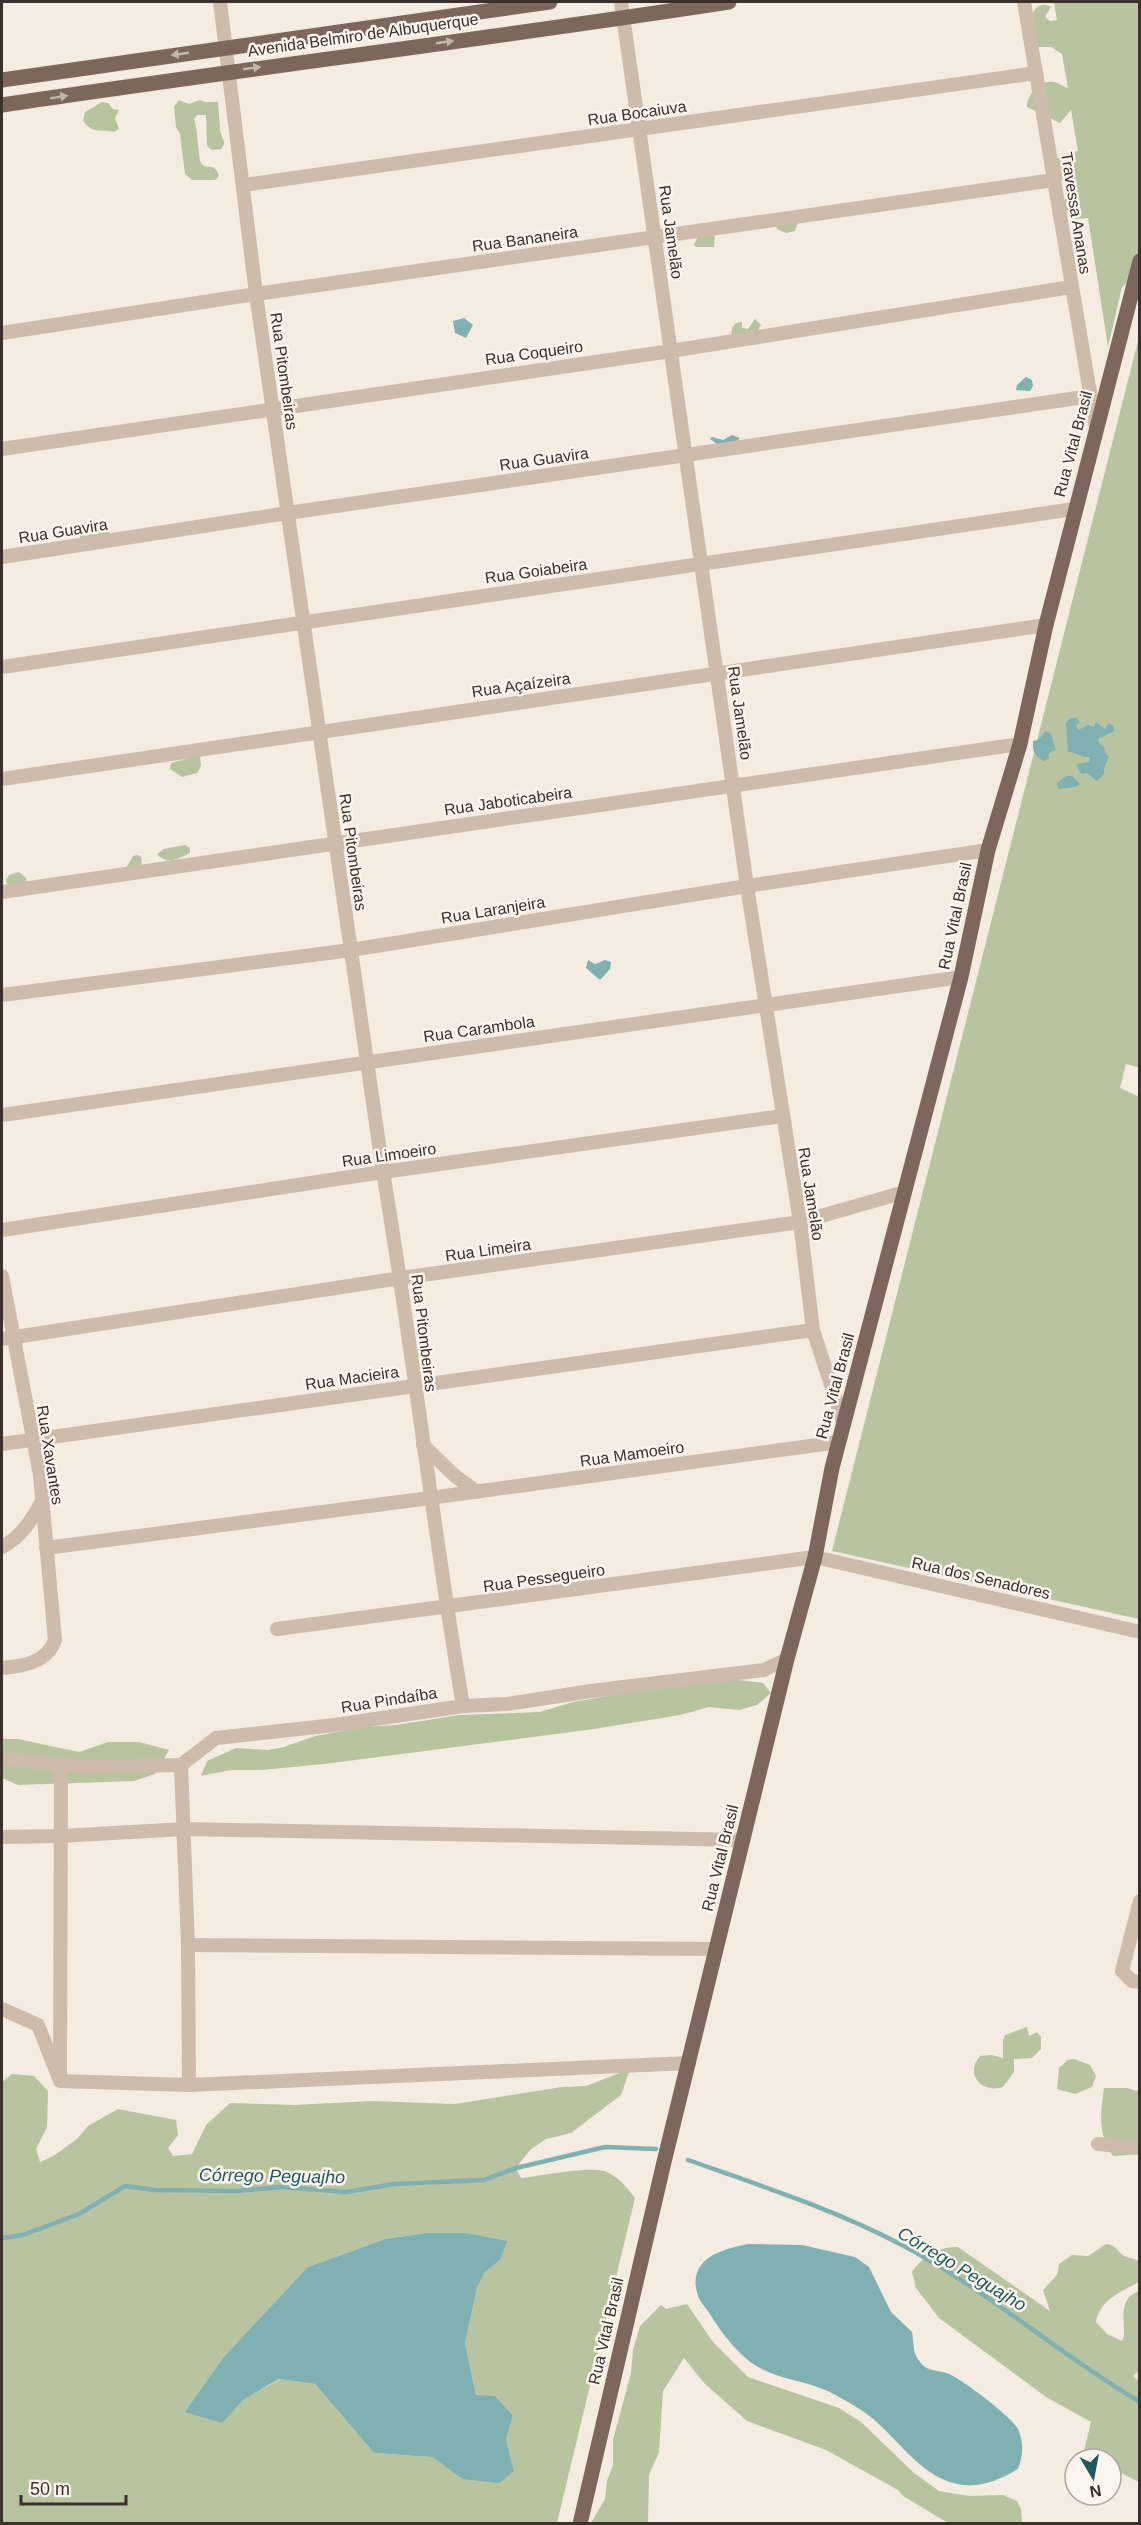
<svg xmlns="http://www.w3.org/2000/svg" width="1141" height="2525" viewBox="0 0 1141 2525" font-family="Helvetica,sans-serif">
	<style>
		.green { fill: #b8c4a0; fill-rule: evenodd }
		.water { fill: #7fb0b2 }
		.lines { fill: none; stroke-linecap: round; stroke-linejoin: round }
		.stream { stroke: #7fb0b2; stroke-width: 4.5 }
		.minor { stroke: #cdbbac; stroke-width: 14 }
		.major { stroke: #7d675c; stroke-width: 15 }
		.oneway { fill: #c2b5ac }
		.labels { text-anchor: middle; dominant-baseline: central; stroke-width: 5; stroke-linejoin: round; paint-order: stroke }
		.street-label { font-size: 16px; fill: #3b302b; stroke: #fbf5ee }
		.water-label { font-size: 18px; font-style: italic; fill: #1f5a5e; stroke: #fbf5ee }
	</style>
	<rect width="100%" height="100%" fill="#f4ebe1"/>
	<g class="green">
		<path d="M1054,2h85v272l-17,13 -14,60 -20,-129 -13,1 -11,-8v-11l10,-6 -16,-18 -4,-11 6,-10 18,-4 -7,-41 -11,13 -33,-16c0,-13 13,-27 27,-25 5,1 10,5 14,6l-6,-34 -11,-7h-17l-2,-33c5,-8 10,-12 19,-7l-6,10 5,4 7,-1z"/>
		<path d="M179,100l10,4 11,-4 5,2h13c1,9 1,18 2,27 0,6 4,9 4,15l-3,5 -9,1 -5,-4 -1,-31h-9l-3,4c4,11 4,38 7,44 5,8 14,-2 18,13l-4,4h-23l-7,-6 -5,-40 -4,-7 -2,-20z"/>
		<path d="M102,102l6,1 5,6 6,1 -4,8 4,11 -5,3c-12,-3 -22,2 -31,-11l2,-9z"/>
		<polygon points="798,222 795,231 786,233 777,229 776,226"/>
		<polygon points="699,233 715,235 714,247 696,247 694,245"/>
		<polygon points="755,319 761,325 757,332 731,337 732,328 736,323 742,322 742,328 748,329"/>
		<polygon points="1139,337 1140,1068 1126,1064 1120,1088 1140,1097 1139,1619 832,1551"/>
		<polygon points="91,526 108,529 110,534 80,538 79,529"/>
		<polygon points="200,755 201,766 197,773 182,777 170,769 171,763"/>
		<path d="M185,845l5,3v5c-11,5 -23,13 -33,1l7,-5z"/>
		<polygon points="138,855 141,857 142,864 137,868 126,868 133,856"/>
		<polygon points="19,872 26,878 27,884 8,886 6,880 9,875"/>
		<polygon points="732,1679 763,1683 771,1693 757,1705 739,1710 709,1707 680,1715 594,1729 324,1764 262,1770 231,1770 201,1776 207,1761 236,1748 268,1750 284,1747 315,1736 365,1727 396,1725 460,1715 540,1712 573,1702 669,1685"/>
		<polygon points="2,1739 18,1739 79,1752 108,1742 139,1742 169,1750 155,1774 134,1781 18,1785 2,1778"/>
		<path d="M1027,2027l2,9 8,-4 4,5v12l-9,9 -18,1v13l-11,15c-21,7 -39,-13 -23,-31l11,-1 12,3v-18l2,-5z"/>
		<polygon points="1074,2059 1090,2065 1096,2076 1092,2087 1075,2094 1057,2089 1059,2068 1068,2060"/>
		<path d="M630,2069l-9,26 -50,38 -25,6 -16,11 -14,18 5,10c20,-2 70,-13 86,-6 13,6 20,16 28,26l-78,325h-555v-441l10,-8 22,2 14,15 -1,36 -11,22 4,13 15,-7 22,-16 11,-13 30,-17 58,11 2,15 -10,13 5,8 19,-2 14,-29 24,-22 65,2 77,-4 83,3 107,-17 24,-1zM426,2233h40l34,27 -15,12 -8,16 -12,55 11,52 37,21 -7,23 8,32 -52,8 -30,-22 -58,-4 -59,-69 -35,-5 -37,21 65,-133 77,-28z"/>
		<path d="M1104,2088h23l9,3 3,-2v65l-26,2c-15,-23 -13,-40 -9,-68z"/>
		<path d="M1106,2244c10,1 11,7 18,12 6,3 10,1 15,6v20c-19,11 -38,16 -43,40l11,12 15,7 2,-5c0,-19 -5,-38 15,-45v80l-6,5 6,5v101l-28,-14v-9h-20l-8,-4 8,-33 -45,-25 -107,-79 -23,-30 -4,-16c11,-16 27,-26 46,-25l92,64 -7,-21 14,-15 2,-11 13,-9 16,1z"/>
		<polygon points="687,2304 713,2342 748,2377 839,2408 861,2422 914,2473 939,2491 969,2496 1003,2495 1017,2501 1021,2509 1022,2523 948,2523 903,2496 898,2490 826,2450 747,2421 704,2383 684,2358 663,2391 659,2452 649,2475 648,2523 591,2523 605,2499 607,2481 613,2465 613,2440 631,2373 633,2350 640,2326 661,2305 666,2309"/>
	</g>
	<g class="water">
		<polygon points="464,318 473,325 466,338 455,333 453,321"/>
		<polygon points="1026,377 1032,380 1033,386 1030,391 1016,390 1017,385"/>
		<polygon points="732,435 740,438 735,443 717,444 710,439 712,437 723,440"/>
		<path d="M1070,718h6l4,4 -4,3 2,5 10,-5 6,2 2,-5 9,7 3,-5 6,1v6l-16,8 1,5 5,3 1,6 4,4 -5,11v6l-7,7 -10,-8 -5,1 -4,-4 -1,-6 12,-2 1,-5c-9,1 -13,-5 -22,-5l-2,-29z"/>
		<path d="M1046,731l5,3 5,16 -6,2 -2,5 2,1 -6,3c-9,-4 -12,-10 -11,-20l5,-1z"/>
		<polygon points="1066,776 1072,776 1080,784 1075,787 1058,789 1057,783"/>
		<polygon points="588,960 595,964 605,960 611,962 610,969 600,980 586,968"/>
		<polygon points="426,2233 466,2233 507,2241 500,2260 485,2272 477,2288 465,2343 476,2395 495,2396 513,2416 506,2439 514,2471 499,2483 462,2479 432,2457 374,2453 315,2384 279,2379 243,2400 222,2423 185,2412 223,2358 308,2267 385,2239"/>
		<path d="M749,2244l53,1 53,12 14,10 22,45 21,20c2,10 0,21 8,30 7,10 19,8 29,12 14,6 63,43 69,55 6,14 5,27 0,40 -18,11 -40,20 -61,15 -40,-9 -61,-50 -93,-72 -9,-6 -29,-18 -39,-22 -21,-9 -46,-11 -65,-22 -19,-10 -36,-32 -47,-49 -4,-8 -12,-15 -15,-23 -12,-37 23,-47 51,-52z"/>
	</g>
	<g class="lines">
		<g class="stream">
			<path d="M688,2160c71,25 145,49 212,84 85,44 157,109 240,158"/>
			<polyline points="2,2238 23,2235 79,2214 125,2186 154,2190 236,2191 281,2187 347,2192 394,2184 484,2180 516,2168 605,2147 656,2149"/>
		</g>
		<g class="minor">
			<path d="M220,2l36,292 127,878c30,178 50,357 80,534"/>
			<polyline points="621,2 747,886 800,1222 813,1330 844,1425"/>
			<polyline points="1024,2 1096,428"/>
			<polyline points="243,185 1036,73"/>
			<polyline points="2,333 256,294 1054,180"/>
			<polyline points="2,449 671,351 1071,287"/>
			<polyline points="2,557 288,513 1091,396"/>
			<polyline points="2,667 1074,509"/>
			<polyline points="2,779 1046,625"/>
			<polyline points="2,892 1020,744"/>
			<polyline points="2,995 351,950 747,886 988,850"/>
			<polyline points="2,1115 961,977"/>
			<polyline points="2,1230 383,1172 782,1116"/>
			<path d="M2,1276l38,199 15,165c-8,23 -32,26 -53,28"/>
			<polyline points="2,1339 401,1278 800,1222 905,1192"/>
			<polyline points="2,1444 813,1330"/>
			<polyline points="423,1445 455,1476 477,1492"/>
			<path d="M2,1547c19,-10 29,-26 40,-46"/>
			<polyline points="46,1548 430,1498 839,1442"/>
			<polyline points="277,1629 815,1557 1140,1632"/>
			<polyline points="2,1759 87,1767 181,1765 216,1738 335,1725 463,1706 507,1704 591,1691 764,1670 787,1659"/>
			<polyline points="181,1765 188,1945 189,2085"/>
			<polyline points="2,1837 60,1836 185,1829 743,1840"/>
			<polyline points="1140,1901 1122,1971 1132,1981 1140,1982"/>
			<polyline points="188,1945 716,1949"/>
			<polyline points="2,2009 38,2025 60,2081 189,2085 689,2063"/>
			<polyline points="60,2074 61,1764"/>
			<polyline points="1098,2144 1140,2148"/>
		</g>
		<g class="major">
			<polyline points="2,80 550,2"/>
			<path d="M2,105c242,-36 485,-66 727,-103"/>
			<polyline points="580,2524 664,2162 787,1659 815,1557 832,1468 961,977 988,850 1020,744 1046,625 1140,261"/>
		</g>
	</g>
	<defs><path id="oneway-solid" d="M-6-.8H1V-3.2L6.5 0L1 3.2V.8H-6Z" transform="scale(1.5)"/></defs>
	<g class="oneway">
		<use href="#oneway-solid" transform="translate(445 42) rotate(-8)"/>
		<use href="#oneway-solid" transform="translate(180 54) rotate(172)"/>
		<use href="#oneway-solid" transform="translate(252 68) rotate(-8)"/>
		<use href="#oneway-solid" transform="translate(59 97) rotate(-9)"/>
	</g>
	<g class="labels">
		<g class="street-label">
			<text transform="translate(363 35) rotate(-8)">Avenida Belmiro de Albuquerque</text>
			<text transform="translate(637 113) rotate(-8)">Rua Bocaiuva</text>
			<text transform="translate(1076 213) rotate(81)">Travessa Ananas</text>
			<text transform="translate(671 232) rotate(82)">Rua Jamelão</text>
			<text transform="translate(525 239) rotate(-8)">Rua Bananeira</text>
			<text transform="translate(534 353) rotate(-8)">Rua Coqueiro</text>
			<text transform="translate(284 371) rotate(82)">Rua Pitombeiras</text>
			<text transform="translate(1073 444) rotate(-75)">Rua Vital Brasil</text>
			<text transform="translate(544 459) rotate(-8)">Rua Guavira</text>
			<text transform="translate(63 531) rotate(-9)">Rua Guavira</text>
			<text transform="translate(536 571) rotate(-8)">Rua Goiabeira</text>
			<text transform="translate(521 685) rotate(-8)">Rua Açaízeira</text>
			<text transform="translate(740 713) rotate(82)">Rua Jamelão</text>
			<text transform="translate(508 801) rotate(-8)">Rua Jaboticabeira</text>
			<text transform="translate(353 852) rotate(82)">Rua Pitombeiras</text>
			<text transform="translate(493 910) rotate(-9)">Rua Laranjeira</text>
			<text transform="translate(955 916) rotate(-78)">Rua Vital Brasil</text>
			<text transform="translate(479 1029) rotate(-8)">Rua Carambola</text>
			<text transform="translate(389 1155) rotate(-8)">Rua Limoeiro</text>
			<text transform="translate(811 1194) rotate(81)">Rua Jamelão</text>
			<text transform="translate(488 1250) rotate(-8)">Rua Limeira</text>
			<text transform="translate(424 1333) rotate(83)">Rua Pitombeiras</text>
			<text transform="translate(352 1378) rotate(-8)">Rua Macieira</text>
			<text transform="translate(835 1386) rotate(-75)">Rua Vital Brasil</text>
			<text transform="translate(632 1454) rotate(-8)">Rua Mamoeiro</text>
			<text transform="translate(50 1455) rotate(81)">Rua Xavantes</text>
			<text transform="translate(544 1578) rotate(-8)">Rua Pessegueiro</text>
			<text transform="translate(981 1578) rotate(13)">Rua dos Senadores</text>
			<text transform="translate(389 1700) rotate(-9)">Rua Pindaíba</text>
			<text transform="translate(720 1858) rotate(-76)">Rua Vital Brasil</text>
			<text transform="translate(606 2331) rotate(-77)">Rua Vital Brasil</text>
		</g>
		<g class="water-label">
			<text transform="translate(272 2176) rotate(1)">Córrego Peguajho</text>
			<text transform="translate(962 2269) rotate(31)">Córrego Peguajho</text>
		</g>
	</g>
	<rect width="1141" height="2525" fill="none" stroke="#3b302b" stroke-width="6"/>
	<g transform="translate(1093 2477) rotate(170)"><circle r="28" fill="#fbf5ee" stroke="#aea6a0" stroke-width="1.5"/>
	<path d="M0-4.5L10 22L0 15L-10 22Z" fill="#1f5a5e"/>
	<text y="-9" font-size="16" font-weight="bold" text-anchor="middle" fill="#3b302b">N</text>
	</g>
	<path d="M21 2495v9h105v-9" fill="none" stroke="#3b302b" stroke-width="3"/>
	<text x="30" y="2495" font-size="18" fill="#3b302b" stroke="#fbf5ee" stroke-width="4.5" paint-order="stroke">50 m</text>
</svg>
